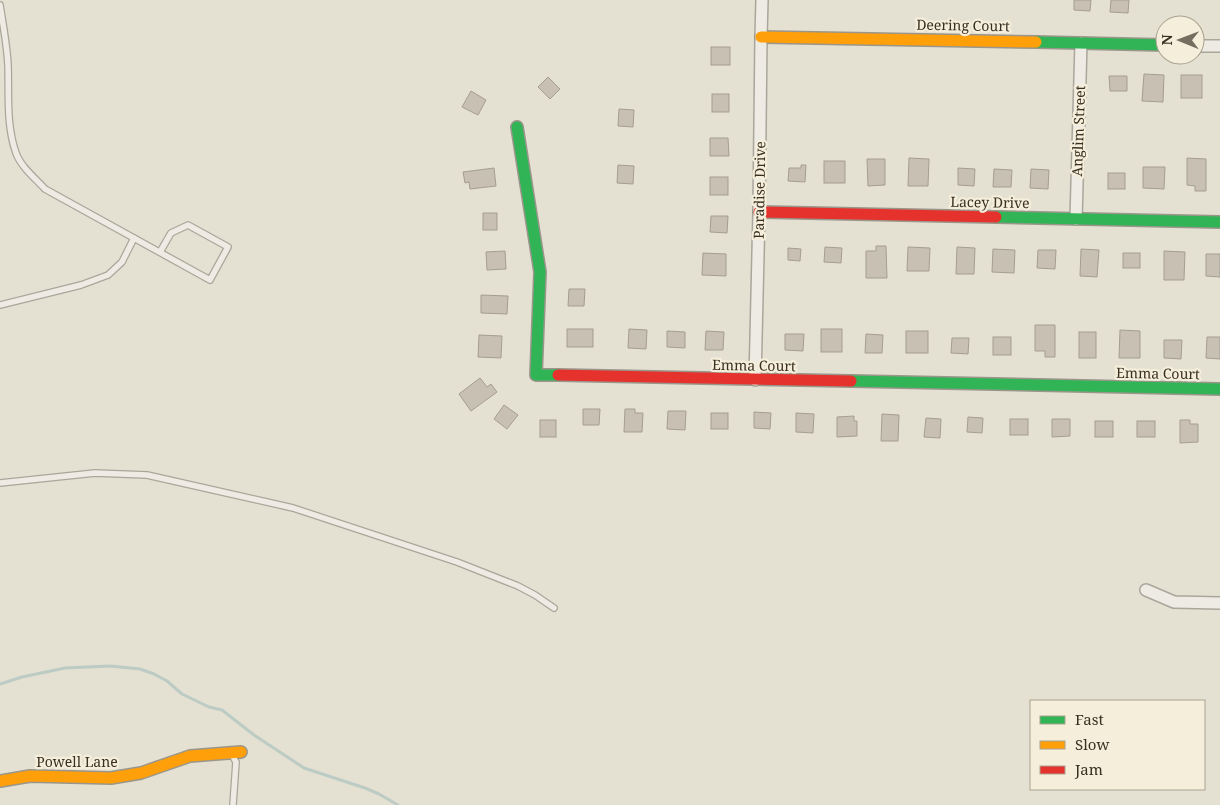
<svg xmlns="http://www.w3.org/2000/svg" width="1220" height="805" viewBox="0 0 1220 805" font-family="'Noto Serif',serif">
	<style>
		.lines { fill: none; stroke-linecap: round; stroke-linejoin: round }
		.stream { stroke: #bccbc3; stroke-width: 3 }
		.building { fill: #c8c0b3; stroke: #a59d91 }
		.lane-casing { stroke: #aaa69b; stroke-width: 8 }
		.street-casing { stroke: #aaa69b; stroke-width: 14 }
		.fast-casing { stroke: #9a968b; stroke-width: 14 }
		.slow-casing { stroke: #9a968b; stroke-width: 14 }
		.jam-casing { stroke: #9a968b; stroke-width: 14 }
		.lane { stroke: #edebe3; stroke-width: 5.5 }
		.street { stroke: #edebe3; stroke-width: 11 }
		.fast { stroke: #30b455; stroke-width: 11 }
		.slow { stroke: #ff9f0a; stroke-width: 11 }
		.jam { stroke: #e5322d; stroke-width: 11 }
		.labels { text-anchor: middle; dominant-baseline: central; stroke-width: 4.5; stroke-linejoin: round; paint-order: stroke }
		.street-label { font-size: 14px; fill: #392f22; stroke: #f4eeda }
	</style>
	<rect width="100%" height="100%" fill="#e4e1d3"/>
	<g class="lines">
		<polyline class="stream" points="0,684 22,677 65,668 110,666 140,669 154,674 167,681 182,694 209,707 222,710 254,735 304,768 365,788 379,794 398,805"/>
	</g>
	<g class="building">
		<polygon points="1074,0 1091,0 1090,11 1074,10"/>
		<polygon points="1111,0 1129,0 1128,13 1110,12"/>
		<rect x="711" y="47" width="19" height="18"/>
		<polygon points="1144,74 1164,75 1163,102 1142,101"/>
		<rect x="1181" y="75" width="21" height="23"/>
		<polygon points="1109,76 1127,76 1127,91 1110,91"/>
		<polygon points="548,77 560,89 550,99 538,87"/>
		<polygon points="471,91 486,100 478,115 462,107"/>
		<rect x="712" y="94" width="17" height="18"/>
		<polygon points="619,109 634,110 633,127 618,126"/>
		<polygon points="710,138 728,138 729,156 710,156"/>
		<polygon points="909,158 929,159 928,186 908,186"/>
		<polygon points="1187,158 1206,159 1206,191 1195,191 1195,186 1187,185"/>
		<polygon points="867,159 885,159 885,185 868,186"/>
		<rect x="824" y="161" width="21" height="22"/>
		<polygon points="618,165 634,166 633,184 617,183"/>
		<polygon points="801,165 806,165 805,182 788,181 789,168 801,168"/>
		<polygon points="1143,167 1165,167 1164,189 1143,188"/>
		<polygon points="494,168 496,186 470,189 469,182 465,183 463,172"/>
		<polygon points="958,168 975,169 974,186 958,185"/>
		<polygon points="994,169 1012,170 1011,187 993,187"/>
		<polygon points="1031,169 1049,170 1048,189 1030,188"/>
		<rect x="1108" y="173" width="17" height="16"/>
		<rect x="710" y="177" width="18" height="18"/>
		<rect x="483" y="213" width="14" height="17"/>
		<polygon points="711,216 728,216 727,233 710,232"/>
		<polygon points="876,246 886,246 887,278 866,278 866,251 876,251"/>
		<polygon points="825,247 842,248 841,263 824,262"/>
		<polygon points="908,247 930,248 929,271 907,271"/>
		<polygon points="957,247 975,248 974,274 956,274"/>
		<polygon points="788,248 801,249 800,261 788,260"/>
		<polygon points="993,249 1015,250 1014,273 992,272"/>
		<polygon points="1081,249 1099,250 1097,277 1080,276"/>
		<polygon points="1038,250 1056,250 1055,269 1037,268"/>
		<polygon points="505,251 506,269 487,270 486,252"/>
		<polygon points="1164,251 1185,252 1184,280 1164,280"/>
		<polygon points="703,253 726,254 726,276 702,275"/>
		<rect x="1123" y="253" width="17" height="15"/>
		<polygon points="1206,254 1220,254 1220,277 1206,276"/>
		<polygon points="569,289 585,289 584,306 568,306"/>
		<polygon points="481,295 508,296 507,314 481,313"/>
		<polygon points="1035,325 1055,325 1055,357 1045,357 1045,351 1035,351"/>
		<rect x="567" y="329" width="26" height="18"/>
		<polygon points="629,329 647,330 646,349 628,348"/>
		<rect x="821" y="329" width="21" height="23"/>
		<polygon points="1120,330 1140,331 1140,358 1119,358"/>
		<polygon points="667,331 685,332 685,348 667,347"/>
		<polygon points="706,331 724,332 723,350 705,350"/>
		<rect x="906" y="331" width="22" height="22"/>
		<rect x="1079" y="332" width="17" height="26"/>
		<polygon points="785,334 804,334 803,351 785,350"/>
		<polygon points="866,334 883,335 882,353 865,353"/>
		<polygon points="479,335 502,336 501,358 478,357"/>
		<rect x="993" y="337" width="18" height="18"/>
		<polygon points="1207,337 1220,337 1220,359 1206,358"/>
		<polygon points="952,338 969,338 968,354 951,353"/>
		<polygon points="1164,340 1182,340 1181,359 1164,358"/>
		<polygon points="480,378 487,387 491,384 497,392 471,411 459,394"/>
		<polygon points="504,405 518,415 507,429 494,419"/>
		<polygon points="583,409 600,409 599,425 583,425"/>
		<polygon points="625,409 635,409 635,413 643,413 642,432 624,432"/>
		<polygon points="668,411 686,411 685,430 667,429"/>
		<polygon points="754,412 771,413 770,429 754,428"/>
		<rect x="711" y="413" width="17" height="16"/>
		<polygon points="796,413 814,414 813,433 796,432"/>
		<polygon points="882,414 899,415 898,441 881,441"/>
		<polygon points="854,416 854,421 857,421 857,436 837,437 837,417"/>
		<polygon points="968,417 983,418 982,433 967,432"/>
		<polygon points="926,418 941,419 940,438 924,437"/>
		<rect x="1010" y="419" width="18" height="16"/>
		<polygon points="1052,419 1070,419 1070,436 1052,437"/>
		<rect x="540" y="420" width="16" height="17"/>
		<polygon points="1180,420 1190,420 1190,424 1198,424 1198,442 1180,443"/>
		<rect x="1095" y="421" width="18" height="16"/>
		<rect x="1137" y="421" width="18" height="16"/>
	</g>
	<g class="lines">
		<defs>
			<g id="lane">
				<path d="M0,5c3,20 7,40 8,60 1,29 -2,60 8,88 5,14 19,25 29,36l165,91 18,-33 -40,-22 -17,8 -11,19"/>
				<polyline points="0,305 81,285 108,275 122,262 134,238"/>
				<polyline points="0,483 95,473 147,475 293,508 457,562 518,586 535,595 554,608"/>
				<polyline points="232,755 236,762 233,805"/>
			</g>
			<g id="street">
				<polyline points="1195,46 1220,46"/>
				<polyline points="1076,219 1081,43"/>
				<polyline points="755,380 759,212 761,37 762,0"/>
				<polyline points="1146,590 1174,602 1220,603"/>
			</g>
			<g id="fast">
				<polyline points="1036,42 1165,45"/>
				<polyline points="517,127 540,272 536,375 558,375"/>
				<polyline points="996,217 1220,222"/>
				<polyline points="851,381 1220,389"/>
			</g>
			<g id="slow">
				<polyline points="761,37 1036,42"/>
				<polyline points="0,781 30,776 111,778 141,773 190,756 241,752"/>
			</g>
			<g id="jam">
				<polyline points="759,212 996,217"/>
				<polyline points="558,375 851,381"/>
			</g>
		</defs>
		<use href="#lane" class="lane-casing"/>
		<use href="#street" class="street-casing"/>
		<use href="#fast" class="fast-casing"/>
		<use href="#slow" class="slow-casing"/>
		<use href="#jam" class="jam-casing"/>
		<use href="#lane" class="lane"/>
		<use href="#street" class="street"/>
		<use href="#fast" class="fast"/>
		<use href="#slow" class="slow"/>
		<use href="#jam" class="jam"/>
	</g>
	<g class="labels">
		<g class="street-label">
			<text transform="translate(963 25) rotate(1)">Deering Court</text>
			<text transform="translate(1078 131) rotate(-88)">Anglim Street</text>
			<text transform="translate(759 190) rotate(-89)">Paradise Drive</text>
			<text transform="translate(990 202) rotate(1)">Lacey Drive</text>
			<text transform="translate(754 365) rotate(1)">Emma Court</text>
			<text transform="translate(1158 373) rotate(1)">Emma Court</text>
			<text x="77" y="761">Powell Lane</text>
		</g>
	</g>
	<rect x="1030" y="700" width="175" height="90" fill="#f4eeda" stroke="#a9a290"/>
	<rect x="1040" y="716" width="25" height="8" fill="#30b455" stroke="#a9a290"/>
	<text x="1075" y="725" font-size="15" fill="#392f22">Fast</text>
	<rect x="1040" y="741" width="25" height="8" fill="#ff9f0a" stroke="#a9a290"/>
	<text x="1075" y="750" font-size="15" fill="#392f22">Slow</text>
	<rect x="1040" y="766" width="25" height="8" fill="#e5322d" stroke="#a9a290"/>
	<text x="1075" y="775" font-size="15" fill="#392f22">Jam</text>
	<g transform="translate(1180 40) rotate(271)"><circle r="24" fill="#f4eeda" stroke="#a9a290"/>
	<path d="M0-4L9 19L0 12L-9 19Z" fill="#756d60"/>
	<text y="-8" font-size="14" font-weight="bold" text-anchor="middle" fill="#392f22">N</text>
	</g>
</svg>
